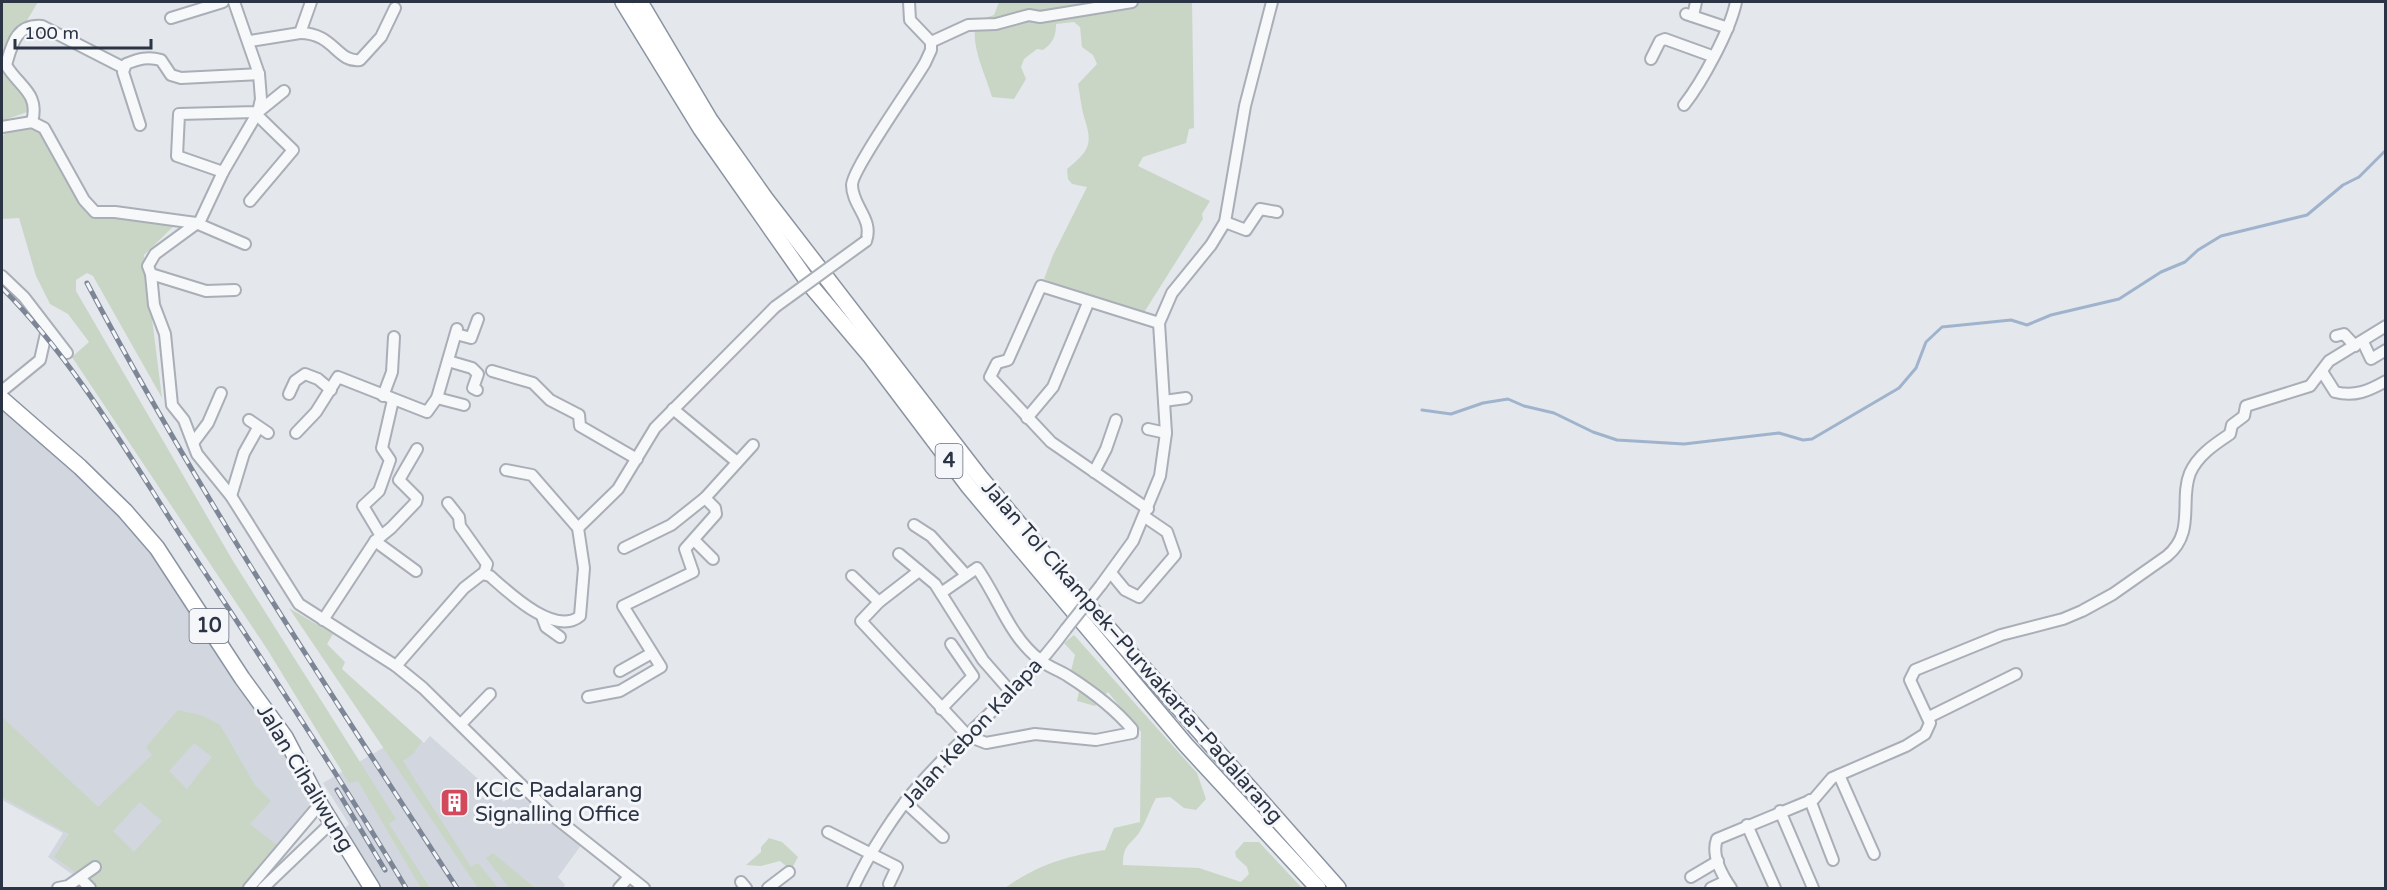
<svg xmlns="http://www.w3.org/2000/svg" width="2387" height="890" viewBox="0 0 2387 890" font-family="'Varela Round',sans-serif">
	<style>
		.built { fill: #d2d6de }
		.green { fill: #c9d6c5; fill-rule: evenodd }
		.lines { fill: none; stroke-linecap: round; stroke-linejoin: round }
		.stream { stroke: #9fb4cc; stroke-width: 3 }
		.minor-casing { stroke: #a9aeb7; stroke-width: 14 }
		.highway-casing { stroke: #8b94a3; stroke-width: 18 }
		.minor { stroke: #f7f8fa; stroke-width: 10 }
		.highway { stroke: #fff; stroke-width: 15 }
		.rail-casing { stroke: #7d8696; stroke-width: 5 }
		.rail { stroke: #f4f6f9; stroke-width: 3; stroke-dasharray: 9; stroke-linecap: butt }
		.minor-bridge-casing { stroke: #a9aeb7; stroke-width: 14; stroke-linecap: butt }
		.minor-bridge { stroke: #f7f8fa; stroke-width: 10 }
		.labels { text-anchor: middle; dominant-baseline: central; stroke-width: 6; stroke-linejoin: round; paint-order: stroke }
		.shield { fill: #f4f6f9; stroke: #676e7b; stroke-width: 1.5 }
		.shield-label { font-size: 20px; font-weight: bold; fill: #2b3445 }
		.street-label { font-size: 21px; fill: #2b3445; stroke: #f4f6f9 }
		.poi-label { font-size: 21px; fill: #2b3445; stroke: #f4f6f9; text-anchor: start }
	</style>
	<rect width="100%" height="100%" fill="#e4e7ec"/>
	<g class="built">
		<polygon points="2,402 149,543 299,777 315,821 250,888 91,888 48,857 63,833 2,800"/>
		<polygon points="410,732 424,743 430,736 504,802 514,791 582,844 558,877 565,885 563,888 381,888 342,831 349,824 323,783"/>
	</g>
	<g class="green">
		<polygon points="2,2 38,2 20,32 6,44 3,65 9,80 26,93 31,104 27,112 2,121"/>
		<path d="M999,2h193l2,126 -5,1 -3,14 -43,14 -5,9 72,35 -8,13 1,5 -60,95 -62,-19 -37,-16 9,-24 34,-68 -15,-3 -4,-5 -1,-10c23,-19 26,-25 17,-52 -3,-11 -4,-22 -6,-33l19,-20 -4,-9 -11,-8 -2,-20 -6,-5 -18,2c0,12 -3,19 -13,26l-6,-1 -13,10 -3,8 5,12 -12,20 -22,-2c-7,-25 -22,-50 -16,-76l18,-6z"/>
		<polygon points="22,127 39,128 96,213 181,219 144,255 162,398 93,276 87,273 76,280 76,291 233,561 396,819 389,824 430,888 421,888 358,781 349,783 267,649 72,357 89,342 68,314 50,304 36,276 19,218 2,219 2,137 6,132"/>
		<polygon points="289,608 333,634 327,644 345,662 342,669 422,741 413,754 403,761 471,867 478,863 498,888 478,888"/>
		<path d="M1074,635l123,138 9,26 -10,11 -12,-2 -14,-11 -14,1c-6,11 -10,24 -17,35 -10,13 -16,12 -16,32l76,3 42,14 8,-8 -2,-7 -11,-10 -1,-5 9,-10h15l43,46h-297c32,-23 62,-32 100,-38l9,-22 26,-6 1,-90 -33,-40 -13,14 -18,-5 4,-19 -11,-7 5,-20 -11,-12z"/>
		<path d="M178,710l25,6 17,9 35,60 16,16 -21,23 32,25 -39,39h-146l-43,-31 15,-23 -67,-37v-80l96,90 54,-52 -6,-8zM194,743l18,14 -25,32 -18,-18zM140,802l22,19 -28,31 -21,-21z"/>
		<polygon points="769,838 782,842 798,857 791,870 780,861 761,866 746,865 761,852 761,847"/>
		<polygon points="493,853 535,888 509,888 486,858"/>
	</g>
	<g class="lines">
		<polyline class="stream" points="1422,410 1451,414 1483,403 1508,399 1524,406 1554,413 1593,432 1617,440 1684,444 1779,433 1803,440 1812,439 1899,388 1916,368 1926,342 1942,327 2011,320 2027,325 2051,315 2119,299 2161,272 2185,262 2198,250 2221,236 2307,215 2343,185 2359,177 2386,150"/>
		<defs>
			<g id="minor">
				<polyline points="234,2 259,74 261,99 258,112 223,172 200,221 155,254 148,266 151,274 206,291 235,290"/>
				<polyline points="909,2 910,20 931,42"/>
				<polyline points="1686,14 1728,28"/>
				<polyline points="1693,16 1696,2"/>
				<polyline points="171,18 223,2"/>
				<path d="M300,33c34,0 37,30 60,27l21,-23 14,-29"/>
				<polyline points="250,41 300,33 311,2"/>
				<polyline points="1651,59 1660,41 1665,39 1712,56"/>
				<path d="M1684,105c18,-23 46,-74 52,-103"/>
				<path d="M32,122c8,-29 -13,-35 -26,-57 6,-21 10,-41 36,-39l82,42"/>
				<path d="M140,125l-17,-53 3,-8c12,-5 22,-8 35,-4l10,15 10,3 78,-4"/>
				<polyline points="2,127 32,122 44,128 84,200 95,212 115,212 196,223 245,244"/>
				<polyline points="223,172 177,156 179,114 258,112 284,91"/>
				<polyline points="250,201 293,150 257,115"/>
				<polyline points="1225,222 1246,230 1260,209 1277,212"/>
				<path d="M866,241c8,-22 -14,-35 -14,-56 0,-16 61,-101 73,-122l6,-13v-8l37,-17 28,-1 33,-9 11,2 92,-15"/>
				<polyline points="151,274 154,305 165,334 172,405 184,420 197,454 231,496 299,604 396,666 423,688 552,815 644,888"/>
				<polyline points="2,276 24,297 67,353"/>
				<polyline points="456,334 471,338 478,319"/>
				<polyline points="2336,336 2344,334 2355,346"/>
				<polyline points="2363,342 2371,359 2386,350"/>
				<polyline points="448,361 472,368 478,374 473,388 477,390"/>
				<polyline points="492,371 533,383 550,400 579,415 580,426 637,459"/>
				<path d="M2323,373l12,19c20,5 33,-1 51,-11"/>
				<polyline points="2,391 40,360 47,329"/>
				<polyline points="289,394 295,381 305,374 318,379 331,390"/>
				<polyline points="383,396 392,372 394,337"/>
				<polyline points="437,398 464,405"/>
				<polyline points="1164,401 1186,398"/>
				<polyline points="673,409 737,462"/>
				<polyline points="1027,418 1053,387 1088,303"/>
				<polyline points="249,420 268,433"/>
				<polyline points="1148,429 1166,433"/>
				<polyline points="296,433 316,412 338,377 427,412 437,398 457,329"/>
				<polyline points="193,443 208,423 221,393"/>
				<polyline points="1094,472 1106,449 1116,420"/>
				<polyline points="231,496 244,453 258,428"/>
				<polyline points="448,503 459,517 460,526 487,564 484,574"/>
				<polyline points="1148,509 1051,442 990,377 997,363 1008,360 1041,286 1159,323"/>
				<polyline points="914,525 931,536 966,575"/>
				<polyline points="578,528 618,489 655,428 775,307"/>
				<polyline points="381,536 363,506 379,491 390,460 382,448 393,400"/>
				<polyline points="375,541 416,571"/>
				<polyline points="695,541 713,559"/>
				<polyline points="624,548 671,525 705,498 753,445"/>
				<polyline points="899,554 935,584 983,660 1011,692"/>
				<path d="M919,571l-40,31 -18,19 107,115 18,7 49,-9 61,6 36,-7v-4c-17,-20 -42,-39 -64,-53 -9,-6 -20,-9 -28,-16 -31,-24 -41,-61 -63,-92l-36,25"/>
				<polyline points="1111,573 1125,590 1139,597 1175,555 1167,532 1145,517"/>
				<polyline points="852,576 879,602"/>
				<polyline points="1101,585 1133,541 1160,476 1166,433 1159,323 1172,293 1211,245 1225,222 1245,106 1272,2"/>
				<polyline points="542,616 546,627 560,637"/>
				<polyline points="323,620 375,541 391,528 416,502 417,498 399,480 417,449"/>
				<path d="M396,666l68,-78 18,-14 8,2c18,16 65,61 90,40l4,-48 -6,-40 -46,-53 -26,-5"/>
				<polyline points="620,671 652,653"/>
				<polyline points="588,697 620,691 661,667 623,606 693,572 685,549 716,514 715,508 705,498"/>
				<polyline points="941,709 973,676 951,644"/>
				<polyline points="1929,717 2016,674"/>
				<polyline points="461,724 490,694"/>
				<polyline points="1839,775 1874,854"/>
				<polyline points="1810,800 1833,860"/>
				<polyline points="905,802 943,837"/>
				<polyline points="1780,811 1813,888"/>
				<polyline points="1747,825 1775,888"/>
				<polyline points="828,832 897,867 889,884"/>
				<polyline points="1691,877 1718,861"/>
				<polyline points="81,879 90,888"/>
				<polyline points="741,882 746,888"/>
				<polyline points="58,888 68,886 95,867"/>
				<polyline points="249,888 320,804"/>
				<polyline points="263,888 332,822"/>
				<polyline points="619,888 629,877"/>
				<polyline points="768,888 789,872"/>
				<path d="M853,888c15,-33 43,-77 67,-104 47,-53 104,-97 146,-155"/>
				<polyline points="1711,888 1726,881"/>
				<path d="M1731,888c-9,-13 -20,-33 -14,-49l97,-40 18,-21 74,-32 19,-12 5,-11 -20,-43 5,-10 86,-35 62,-16 19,-8 31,-17 54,-38c29,-24 12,-56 23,-83 8,-18 25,-29 40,-39l2,-9 12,-9 2,-10 64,-20 19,-25 57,-35"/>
			</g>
			<g id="highway">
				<polyline points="623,2 701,129 811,286 871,357 969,487 1186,745 1318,888"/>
				<polyline points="640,2 710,120 765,198 980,477 1071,586 1338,888"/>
				<polyline points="2,399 80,467 125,511 157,548 242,678 285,737 320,804 372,888"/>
			</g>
		</defs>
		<use href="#minor" class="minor-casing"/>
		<use href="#highway" class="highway-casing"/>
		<use href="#minor" class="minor"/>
		<use href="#highway" class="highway"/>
		<defs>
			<g id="rail">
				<path d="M87,283c111,210 241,407 370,605"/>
				<path d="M2,288c71,71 123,161 177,245 77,118 155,234 227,355"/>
				<polyline points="337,790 385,870"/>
			</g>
		</defs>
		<use href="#rail" class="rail-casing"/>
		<use href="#rail" class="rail"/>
		<defs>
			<g id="minor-bridge">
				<polyline points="775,307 866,241"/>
				<polyline points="1066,629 1101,585"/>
			</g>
		</defs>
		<use href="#minor-bridge" class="minor-bridge-casing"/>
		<use href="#minor-bridge" class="minor-bridge"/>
	</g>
	<defs>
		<symbol id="building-square" viewBox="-11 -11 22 22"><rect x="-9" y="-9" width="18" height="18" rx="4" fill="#d1495b" stroke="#f4f6f9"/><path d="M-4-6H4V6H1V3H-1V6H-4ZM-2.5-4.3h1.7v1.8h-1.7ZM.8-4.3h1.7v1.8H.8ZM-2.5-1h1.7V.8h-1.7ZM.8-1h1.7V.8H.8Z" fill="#fff"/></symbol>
	</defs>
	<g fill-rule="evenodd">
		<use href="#building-square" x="438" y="786" width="33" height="33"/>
	</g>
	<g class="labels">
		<g class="shield">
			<rect x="935.5" y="444" width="27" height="34" rx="4.5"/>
			<rect x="189.5" y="609" width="39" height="34" rx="4.5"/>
		</g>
		<g class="shield-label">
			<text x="949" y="461">4</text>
			<text x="209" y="626">10</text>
		</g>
		<g class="street-label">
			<text transform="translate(1132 652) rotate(49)">Jalan Tol Cikampek–Purwakarta–Padalarang</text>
			<text transform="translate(972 733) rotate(-47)">Jalan Kebon Kalapa</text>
			<text transform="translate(305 778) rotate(59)">Jalan Cihaliwung</text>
		</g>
		<g class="poi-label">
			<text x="475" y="790">KCIC Padalarang<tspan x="475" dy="24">Signalling Office</tspan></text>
		</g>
	</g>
	<rect width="2387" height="890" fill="none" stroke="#2b3445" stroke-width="6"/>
	<path d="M15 39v9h136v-9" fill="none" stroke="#2b3445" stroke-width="3"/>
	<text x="24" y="39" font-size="18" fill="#2b3445" stroke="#f4f6f9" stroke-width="4.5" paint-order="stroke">100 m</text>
</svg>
